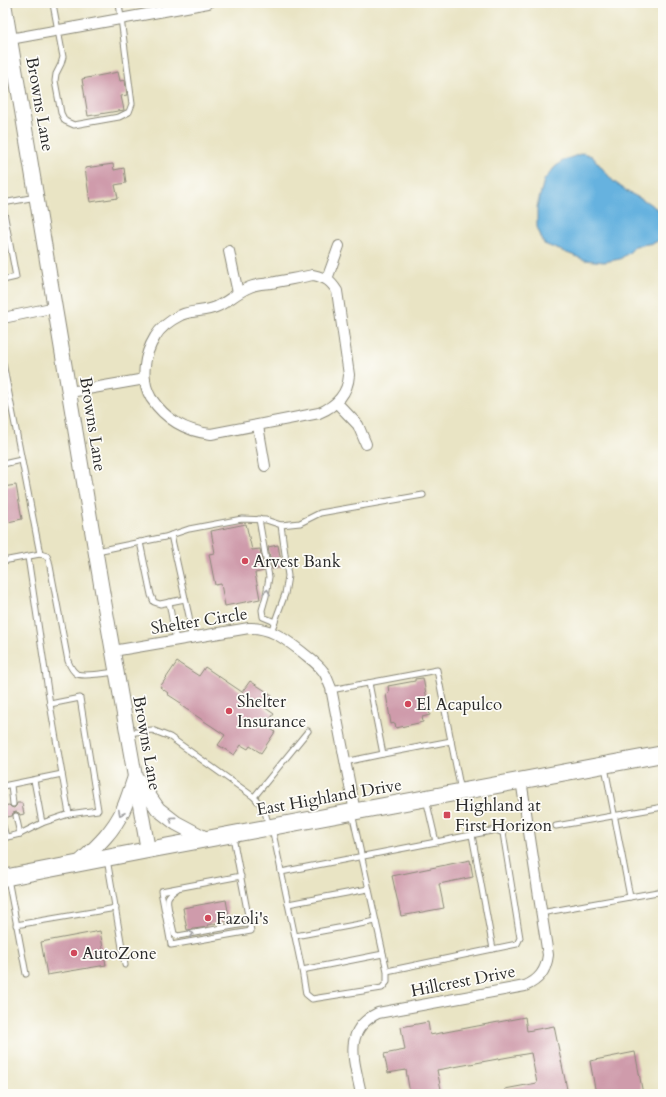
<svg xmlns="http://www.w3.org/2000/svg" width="666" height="1097" viewBox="0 0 666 1097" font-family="Cardo,serif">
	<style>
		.water { fill: #66b2df; stroke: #486e85 }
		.building { fill: #cf9bab }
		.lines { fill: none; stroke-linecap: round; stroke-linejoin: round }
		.lane-casing { stroke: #8a8878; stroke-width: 7 }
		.street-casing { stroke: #8a8878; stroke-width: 12 }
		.secondary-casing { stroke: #8a8878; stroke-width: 16 }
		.primary-casing { stroke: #8a8878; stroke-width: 18 }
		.lane { stroke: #fff; stroke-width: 5 }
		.street { stroke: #fff; stroke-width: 10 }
		.secondary { stroke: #fff; stroke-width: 14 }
		.primary { stroke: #fff; stroke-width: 16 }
		.oneway { stroke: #a0a0a0 }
		.poi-dot { fill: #d1495b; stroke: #fdfcf7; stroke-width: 1.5 }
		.labels { text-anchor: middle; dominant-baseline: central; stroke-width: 3.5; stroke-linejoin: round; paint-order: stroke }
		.street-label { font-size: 17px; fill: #2b2b2b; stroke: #fdfcf7 }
		.poi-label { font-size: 17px; fill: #2b2b2b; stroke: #fdfcf7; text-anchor: start }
	</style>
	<rect width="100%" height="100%" fill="#fdfcf7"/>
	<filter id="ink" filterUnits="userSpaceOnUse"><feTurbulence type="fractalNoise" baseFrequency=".025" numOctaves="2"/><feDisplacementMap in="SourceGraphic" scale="8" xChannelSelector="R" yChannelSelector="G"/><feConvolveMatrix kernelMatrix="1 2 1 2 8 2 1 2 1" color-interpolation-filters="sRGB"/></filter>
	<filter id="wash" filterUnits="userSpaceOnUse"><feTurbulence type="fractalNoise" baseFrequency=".012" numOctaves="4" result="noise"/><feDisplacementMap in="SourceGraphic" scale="16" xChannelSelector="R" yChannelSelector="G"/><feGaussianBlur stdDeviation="0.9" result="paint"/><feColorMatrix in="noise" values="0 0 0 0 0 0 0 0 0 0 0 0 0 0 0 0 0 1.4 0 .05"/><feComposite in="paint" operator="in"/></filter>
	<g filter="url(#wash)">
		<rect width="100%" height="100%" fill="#e9e4c4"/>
		<polygon class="water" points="583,153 592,156 613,181 628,192 647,202 663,213 663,238 654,243 635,246 630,252 620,259 604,262 585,260 544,244 537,227 537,207 544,180 555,167 564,160"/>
		<g id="blocks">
			<g class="building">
				<polygon points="118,72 120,81 125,80 127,95 121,96 124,110 88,116 82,79"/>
				<polygon points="113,164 114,170 124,168 126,183 115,185 118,198 90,202 85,168"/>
				<polygon points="16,485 22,519 3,523 3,487"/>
				<polygon points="246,524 252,550 260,549 264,571 255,573 260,599 225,606 221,584 215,585 209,554 215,553 211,531"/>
				<polygon points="278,545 282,567 272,569 268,547"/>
				<polygon points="177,662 199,676 205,667 242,692 250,681 272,695 264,707 274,714 266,725 275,732 261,753 250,746 248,749 241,745 234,755 218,745 225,735 180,705 181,703 167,694 168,693 160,687"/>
				<polygon points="423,678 430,715 422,717 423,722 396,728 395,723 391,724 386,694 389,693 388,686 415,681 415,679"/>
				<polygon points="17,803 22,803 24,814 20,815 19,813 16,812 13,813 12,816 3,818 3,806 9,805 11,807 14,808 16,806"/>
				<polygon points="470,860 473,877 439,884 444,908 401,916 392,876"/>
				<polygon points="226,900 230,921 207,925 208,927 187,930 183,908"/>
				<polygon points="100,931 106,965 47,975 41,942"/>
				<polygon points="525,1017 527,1031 554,1026 568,1094 505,1094 505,1089 537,1083 531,1053 437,1070 442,1094 410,1094 406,1070 388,1073 384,1054 405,1050 401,1027 428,1022 430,1035"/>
				<polygon points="635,1052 643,1094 596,1094 590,1061"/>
			</g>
		</g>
	</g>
	<g filter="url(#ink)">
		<use href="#blocks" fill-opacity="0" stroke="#8a8878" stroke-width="1"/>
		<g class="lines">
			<defs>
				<g id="lane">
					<polyline points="53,4 63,57 61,64 56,74 55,81 61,113 65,121 74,125 119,117 129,112 132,104 119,3"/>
					<polyline points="3,203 36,197"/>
					<polyline points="3,207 16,277 3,280"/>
					<polyline points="3,363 40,554"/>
					<polyline points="3,464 21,460"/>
					<polyline points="259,519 269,577 266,596 262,610 263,617 275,622"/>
					<polyline points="281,525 300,523 320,513 423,495"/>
					<polyline points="171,535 189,616 191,638"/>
					<polyline points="140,542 151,595 154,602 160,604 185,599"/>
					<polyline points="97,551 165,537 189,529 242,519 266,520 281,525 288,576 285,594 271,632"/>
					<path d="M3,561l37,-7 7,2 2,5 19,100c2,5 4,10 9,13 7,3 30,-1 39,-2"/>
					<polyline points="169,602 176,641"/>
					<polyline points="369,683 383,754"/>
					<polyline points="331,690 437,670 451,741"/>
					<polyline points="128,733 152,730 170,737 254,797 264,809 269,826"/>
					<polyline points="345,762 383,754 451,741 461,791"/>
					<polyline points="605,767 630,897"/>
					<polyline points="62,774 69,814"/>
					<polyline points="34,780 42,823 69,814 98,810 80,698 50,704"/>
					<polyline points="11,785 13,804"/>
					<polyline points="3,786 62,774 50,704 28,557"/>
					<polyline points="254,797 308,731"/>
					<polyline points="352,813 387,971 517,944 520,938 503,833 496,830 436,842 426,799"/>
					<polyline points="16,816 20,834"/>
					<polyline points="3,826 6,837"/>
					<polyline points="556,826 663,807"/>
					<polyline points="272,828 302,970"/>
					<polyline points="472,835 493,949"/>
					<polyline points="233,837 251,931 171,945 161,891 241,876"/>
					<polyline points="3,838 20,834 42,823"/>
					<polyline points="107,859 125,965"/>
					<polyline points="281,872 436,842"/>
					<polyline points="8,879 26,974"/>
					<path d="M177,889c-3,2 -8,6 -9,9 -2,7 5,28 6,36l4,2 72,-13"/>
					<polyline points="288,904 368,889"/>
					<polyline points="541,913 663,891"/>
					<polyline points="16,925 116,908"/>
					<polyline points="295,936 376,921"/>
					<polyline points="383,954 302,970 306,994 312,999 382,988 387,982 387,971"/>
				</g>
				<g id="street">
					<polyline points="10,39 208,3"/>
					<polyline points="229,251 238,293"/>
					<path d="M313,275c13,3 17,5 24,16l12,84c-1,18 -13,31 -30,38l-108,21c-26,-3 -45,-14 -60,-36 -11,-19 -7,-43 4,-61 5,-9 16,-17 26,-22 12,-5 24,-3 35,-8 12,-5 21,-15 34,-20 6,-3 14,-3 21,-4 14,-3 28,-5 42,-8z"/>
					<polyline points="327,279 339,246"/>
					<polyline points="3,318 56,307"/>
					<polyline points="70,392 145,379"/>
					<polyline points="337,403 358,425 366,444"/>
					<polyline points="258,426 265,466"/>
					<path d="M113,651l136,-23c22,-1 37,12 53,24 7,6 15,11 21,19 4,5 5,11 8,17l24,124"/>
					<path d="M361,1094c-6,-32 -20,-63 17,-81l147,-27c14,-6 21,-15 23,-31l-27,-175"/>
				</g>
				<g id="secondary">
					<polyline points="4,3 102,590 148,850"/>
					<polyline points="138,780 158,809 176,823 206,839"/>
					<path d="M79,863c17,-16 34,-31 44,-53 5,-11 8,-22 12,-33"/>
				</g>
				<polyline id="primary" points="3,878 148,850 663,754"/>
			</defs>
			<use href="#lane" class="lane-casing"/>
			<use href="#street" class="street-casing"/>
			<use href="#secondary" class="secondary-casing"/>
			<use href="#primary" class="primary-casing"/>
			<use href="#lane" class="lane"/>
			<use href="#street" class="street"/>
			<use href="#secondary" class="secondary"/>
			<use href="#primary" class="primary"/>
		</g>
		<defs><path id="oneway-chevron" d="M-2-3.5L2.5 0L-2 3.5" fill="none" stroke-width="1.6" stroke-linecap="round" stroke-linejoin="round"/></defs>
		<g class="oneway">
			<use href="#oneway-chevron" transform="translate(267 592) rotate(-80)"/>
			<use href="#oneway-chevron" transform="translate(121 813) rotate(117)"/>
			<use href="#oneway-chevron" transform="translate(172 819) rotate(-143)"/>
			<use href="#oneway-chevron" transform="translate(191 934) rotate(-10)"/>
		</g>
	</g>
	<g class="poi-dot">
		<circle cx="245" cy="561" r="4"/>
		<circle cx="408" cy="704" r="4"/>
		<circle cx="229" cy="711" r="4"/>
		<rect x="443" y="811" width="8" height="8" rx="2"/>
		<circle cx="208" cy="918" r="4"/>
		<circle cx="74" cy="953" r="4"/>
	</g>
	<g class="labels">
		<g class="street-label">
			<text transform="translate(40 104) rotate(80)">Browns Lane</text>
			<text transform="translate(93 424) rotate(81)">Browns Lane</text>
			<text transform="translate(199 621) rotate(-9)">Shelter Circle</text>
			<text transform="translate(147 743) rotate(80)">Browns Lane</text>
			<text transform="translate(329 797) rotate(-10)">East Highland Drive</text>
			<text transform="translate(463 981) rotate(-11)">Hillcrest Drive</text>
		</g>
		<g class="poi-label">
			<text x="253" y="561">Arvest Bank</text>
			<text x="237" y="701">Shelter<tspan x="237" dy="20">Insurance</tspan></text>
			<text x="416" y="704">El Acapulco</text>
			<text x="455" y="805">Highland at<tspan x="455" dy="20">First Horizon</tspan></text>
			<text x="216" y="918">Fazoli's</text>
			<text x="82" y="953">AutoZone</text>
		</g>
	</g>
	<rect width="666" height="1097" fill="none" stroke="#fdfcf7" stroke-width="16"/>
</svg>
